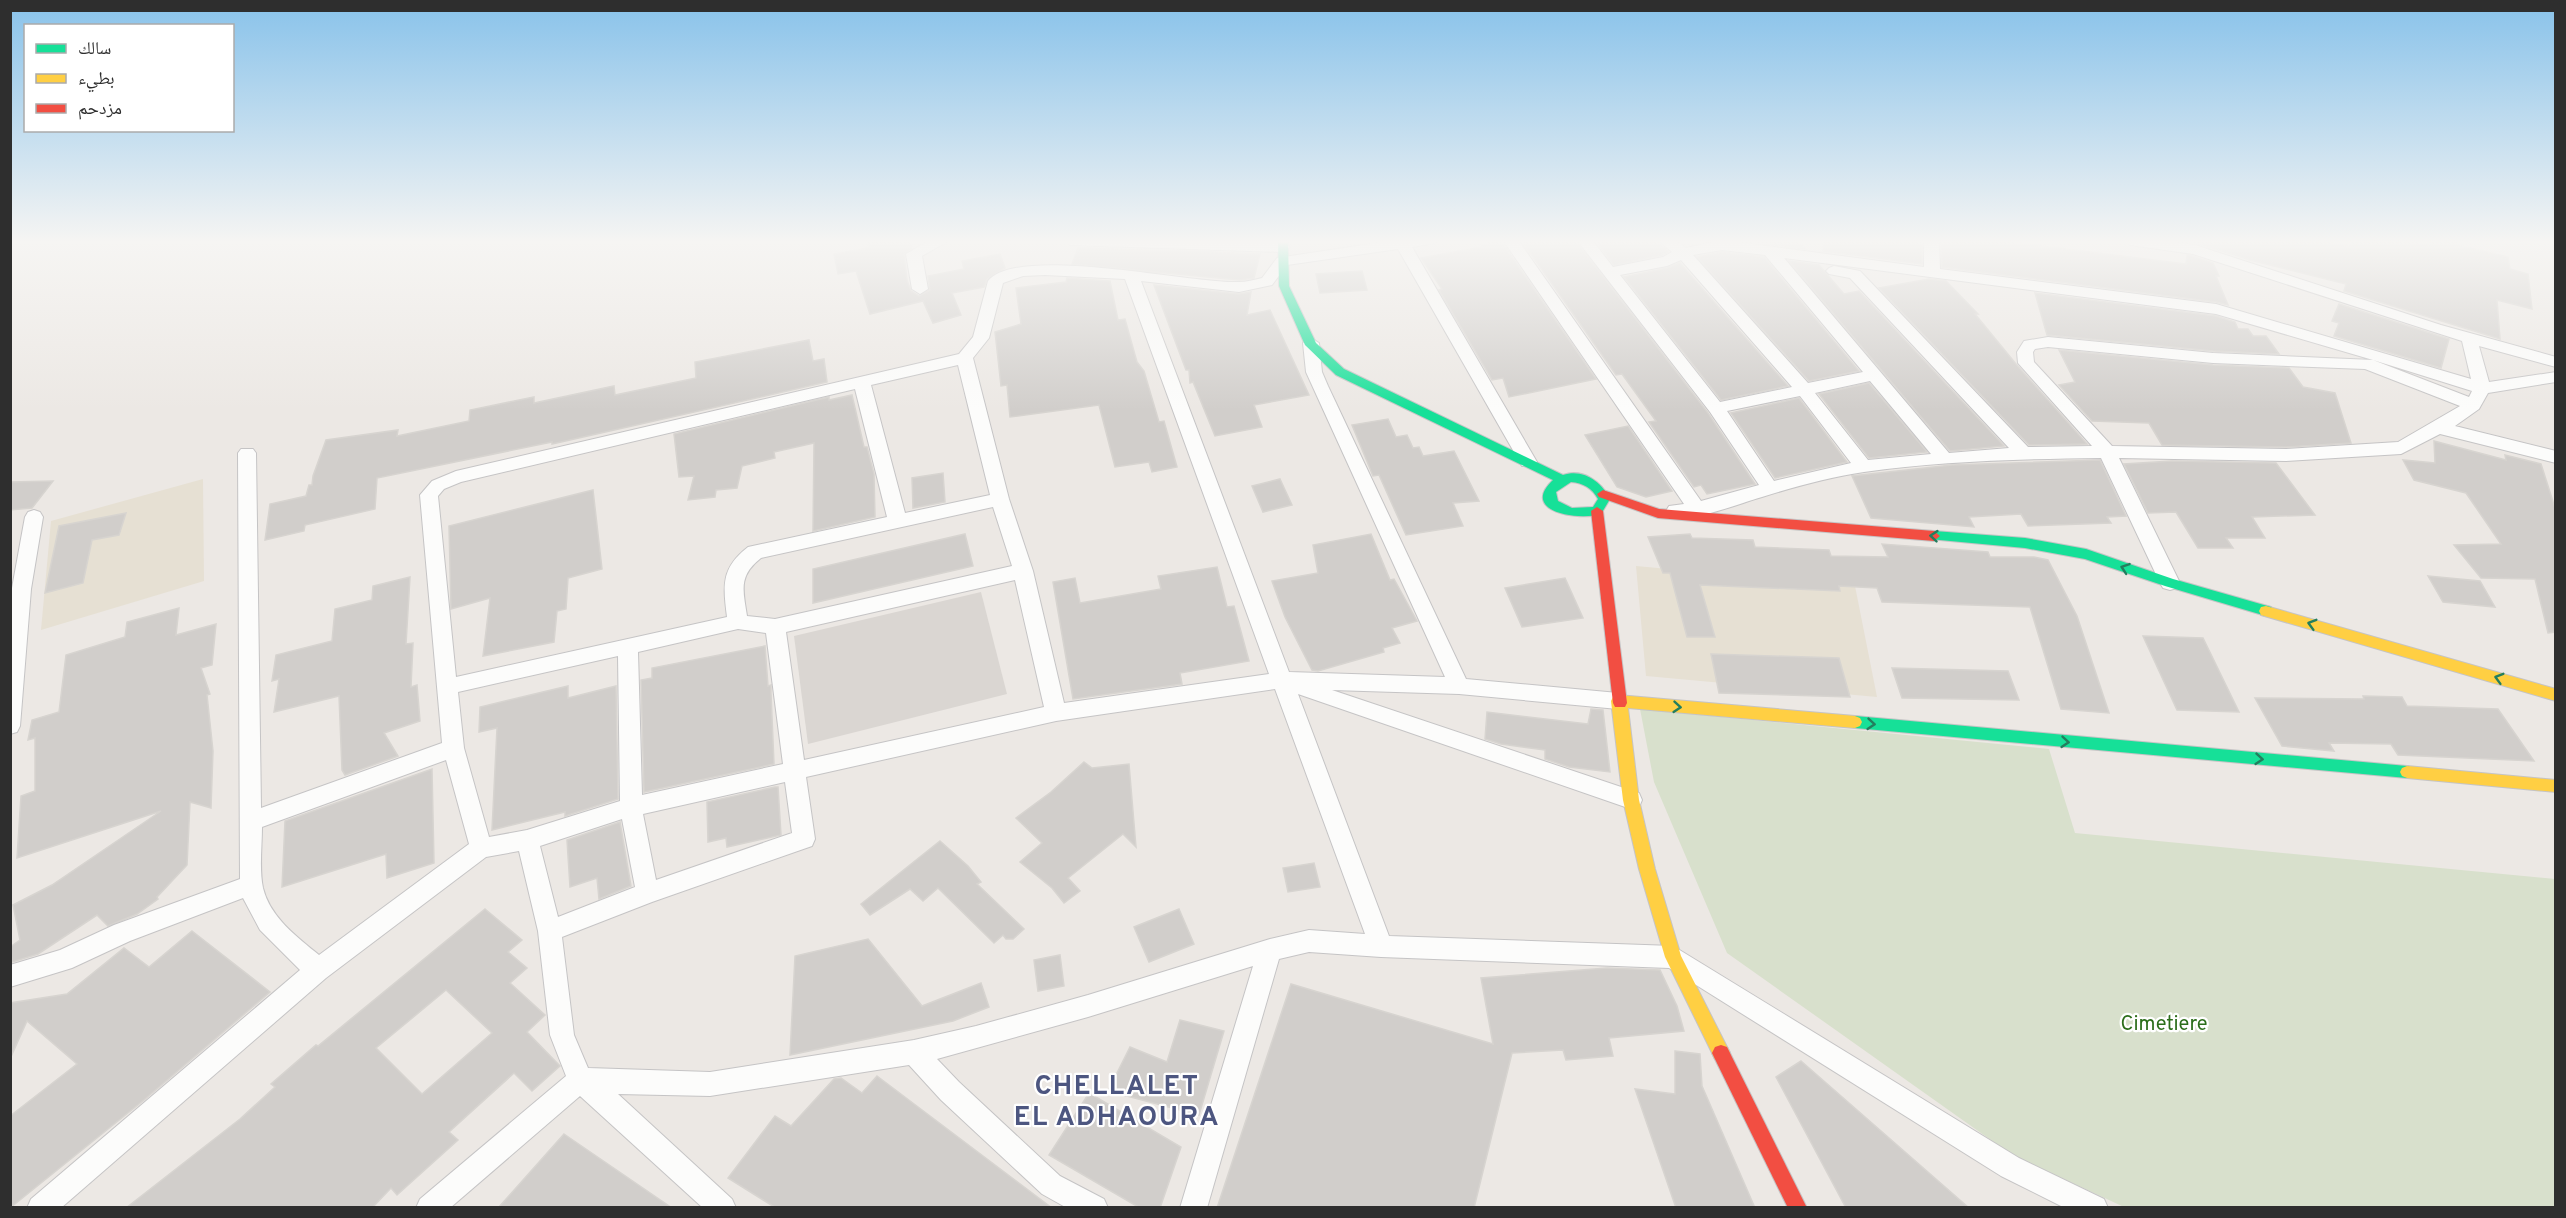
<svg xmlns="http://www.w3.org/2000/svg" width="2566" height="1218" viewBox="0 0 2566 1218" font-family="Overpass,'Noto Naskh Arabic',sans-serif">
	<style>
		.education { fill: #e6e0d3 }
		.cemetery { fill: #d8e0cc }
		.plaza { fill: #dad6d2 }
		.building { fill: #d1cecb; stroke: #d7d4d0; stroke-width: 1.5; fill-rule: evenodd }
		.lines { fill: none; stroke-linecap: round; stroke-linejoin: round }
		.street-casing { stroke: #c5c4c5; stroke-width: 2 }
		.fast-casing { stroke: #c5c4c5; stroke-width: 2 }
		.slow-casing { stroke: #c5c4c5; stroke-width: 2 }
		.jam-casing { stroke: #c5c4c5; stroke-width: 2 }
		.street { fill: #fcfcfb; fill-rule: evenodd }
		.fast { fill: #16e098; fill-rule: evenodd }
		.slow { fill: #ffcf43; fill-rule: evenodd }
		.jam { fill: #f24e42; fill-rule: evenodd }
		.oneway { stroke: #237e5e }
		.labels { text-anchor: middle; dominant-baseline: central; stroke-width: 4.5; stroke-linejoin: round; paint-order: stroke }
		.near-park-label { font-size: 20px; fill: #2c6e1b; stroke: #fff }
		.near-district-label { font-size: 27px; font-weight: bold; letter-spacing: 1.5px; fill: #4d5680; stroke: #fff }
	</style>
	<rect width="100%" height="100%" fill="#ece8e4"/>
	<g class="education">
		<polygon points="203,479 204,581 41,630 51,521"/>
		<polygon points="1636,566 1855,586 1877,697 1646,676"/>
	</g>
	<polygon class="cemetery" points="1640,709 2049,749 2075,833 2555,879 2555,1207 2124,1207 2012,1155 1727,953 1654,782"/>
	<polygon class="plaza" points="981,592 1007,694 808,744 794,636"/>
	<g class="building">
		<polygon points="869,240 912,240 911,249 904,254 907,280 911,291 919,296 930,290 928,276 964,269 962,261 1000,254 1005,268 987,279 984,287 952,293 961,315 933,323 923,301 870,314 856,271 838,274 834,254 868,248"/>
		<polygon points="1501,240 1501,241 1596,379 1509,397 1503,378 1492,380 1439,290 1442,289 1421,258 1482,247 1480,244"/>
		<polygon points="1521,240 1575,240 1708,413 1755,484 1707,494 1701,485 1694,487 1649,422 1656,421 1622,374 1616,375"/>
		<polygon points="1595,240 1656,240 1668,252 1662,255 1614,265"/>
		<polygon points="1739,240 1797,240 1805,249"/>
		<polygon points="1824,240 1922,240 1922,264 1823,251"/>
		<polygon points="1941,240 1993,240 2186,264 2187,255 2192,256 2213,263 2219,276 2216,276 2228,305 2216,302 1942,267"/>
		<polygon points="2188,240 2320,240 2350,247 2350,240 2403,240 2430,246 2429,240 2456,240 2457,245 2508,257 2510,269 2528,274 2532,309 2497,300 2500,339 2344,291 2346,284 2250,260"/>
		<polygon points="1078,248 1214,252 1260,254 1254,278 1239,280 1072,264"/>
		<polygon points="1722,252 1764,257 1859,371 1809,381 1697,257"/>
		<polygon points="1789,261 1819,265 1844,294 1859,291 2004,446 1950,451"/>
		<polygon points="1680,263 1788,386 1721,400 1624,277 1667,268"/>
		<polygon points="1362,271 1367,290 1320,293 1316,274"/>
		<polygon points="1067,278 1110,281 1118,320 1125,319 1137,362 1144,371 1159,422 1164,421 1177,467 1152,472 1149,462 1115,467 1099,405 1010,417 1007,385 1001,386 995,332 1021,324 1016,288 1066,282"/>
		<polygon points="1929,279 1946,281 1978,314 1975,314 2016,364 2087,444 2029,445 1879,288"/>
		<polygon points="1154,285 1239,294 1251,292 1247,315 1270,310 1309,395 1254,405 1262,427 1215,436 1193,382 1190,383 1189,370 1186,370"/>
		<polygon points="2035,293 2216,316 2235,322 2238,329 2248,329 2253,336 2266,336 2279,354 2213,351 2047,335"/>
		<polygon points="2339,304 2449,339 2441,368 2334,336 2339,323 2332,321"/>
		<polygon points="809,340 813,361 824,359 827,382 552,444 552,442 377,478 375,509 305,525 304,531 265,540 270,504 306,496 309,485 312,485 313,476 326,440 398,430 397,436 469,421 470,410 534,397 534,403 614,386 615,395 696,378 695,362"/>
		<polygon points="2059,350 2213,365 2289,368 2303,387 2335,393 2351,443 2286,447 2162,445 2149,423 2092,421 2059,385 2075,382"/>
		<polygon points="1869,383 1927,452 1869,458 1819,394"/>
		<polygon points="852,395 864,447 867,447 874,474 875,517 813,531 814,443 774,452 775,458 742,466 737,488 716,490 715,497 688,500 694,476 679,477 674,434 829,397 829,400"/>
		<polygon points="1799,398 1847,462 1775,478 1731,413"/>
		<polygon points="1388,419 1396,437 1407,435 1413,448 1419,447 1423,456 1454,451 1479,501 1453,503 1463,526 1406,535 1379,475 1373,476 1352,425"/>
		<polygon points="1628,426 1672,491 1646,497 1617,487 1585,435"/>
		<polygon points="2434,441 2506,460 2505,455 2541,464 2556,511 2556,632 2548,633 2535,579 2481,578 2454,545 2501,544 2466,493 2414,480 2403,460 2435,463"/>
		<polygon points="2100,460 2126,516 2107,517 2111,523 2028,526 2021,514 1969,517 1974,527 1871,518 1852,476 1952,465"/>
		<polygon points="2172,461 2276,463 2315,515 2252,517 2265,538 2226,538 2233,548 2198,548 2176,512 2148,513 2124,464"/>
		<polygon points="943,473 945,502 913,508 912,478"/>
		<polygon points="1280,479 1292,505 1263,512 1252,486"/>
		<polygon points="53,481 32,508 10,510 10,482"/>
		<polygon points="593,490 602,569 568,578 566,609 557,611 554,642 483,656 490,598 451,609 449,526"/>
		<polygon points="126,513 119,535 92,540 83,583 45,593 59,526"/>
		<polygon points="965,534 973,566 813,603 813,569"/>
		<polygon points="1371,534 1390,580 1394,579 1417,621 1392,628 1400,643 1383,648 1384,652 1318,671 1312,670 1285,617 1272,581 1318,573 1313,545"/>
		<polygon points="1690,534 1692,538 1753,540 1755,547 1829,550 1831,556 1888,557 1882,544 1988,552 1990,557 2034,557 2048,560 2077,616 2109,713 2061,709 2030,607 1882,602 1877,588 1839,586 1840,591 1700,585 1715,637 1687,637 1670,573 1663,573 1648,537"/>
		<polygon points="1217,567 1227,607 1234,606 1249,661 1180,673 1182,684 1073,699 1053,582 1075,578 1080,603 1161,589 1158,576"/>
		<polygon points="2428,576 2480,581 2495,607 2443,602"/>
		<polygon points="410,577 406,644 413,643 411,687 417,685 420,721 384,733 398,756 345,775 342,770 339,696 274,712 279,679 272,681 276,655 332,641 335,609 372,600 373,586"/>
		<polygon points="1565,578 1583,618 1522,627 1505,588"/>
		<polygon points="179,608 176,635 216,624 212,665 201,668 210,694 207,695 213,751 211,808 190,802 187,865 157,897 158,899 137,914 108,926 97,915 38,954 12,962 10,947 20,940 13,905 52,885 161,811 17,858 21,796 35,791 35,738 28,740 32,720 59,712 66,655 125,637 127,622"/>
		<polygon points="2143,636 2203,638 2239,712 2177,710"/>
		<polygon points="765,646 768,686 771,685 771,693 774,764 644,792 641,680 652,678 652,668"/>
		<polygon points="1711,654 1839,658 1850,697 1719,693"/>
		<polygon points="1892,668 2008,671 2019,700 1902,698"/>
		<polygon points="568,686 568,698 616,686 618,799 565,816 565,812 492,830 497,728 479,732 480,707"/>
		<polygon points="2363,696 2402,697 2407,706 2498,709 2534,761 2398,755 2391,744 2329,743 2334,751 2282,746 2255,698 2364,699"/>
		<polygon points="1591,709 1603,710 1610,772 1569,767 1545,759 1545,750 1501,744 1485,739 1487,712 1588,724"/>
		<polygon points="1084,762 1092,768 1129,764 1136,847 1123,834 1068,878 1080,891 1064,903 1052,888 1020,862 1042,843 1016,818 1051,792"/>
		<polygon points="432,769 434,863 387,878 386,854 282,887 285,821"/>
		<polygon points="775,787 778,787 781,835 727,847 726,838 708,842 707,802"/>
		<polygon points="620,822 631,886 599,899 597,878 570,887 567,840"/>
		<polygon points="940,841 968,866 981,882 977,884 1024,929 1013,939 1006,939 1003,935 994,943 938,888 923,901 910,889 870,915 861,904"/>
		<polygon points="1314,863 1320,887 1288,892 1283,868"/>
		<path d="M485,909l37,31 -14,12 19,16 -17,15 35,32 -18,17 33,34 -28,25 -18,-18 -65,59 9,8 -61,55 -6,-7 -19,20h-246l114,-89 35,-32 -4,-3 45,-39 2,1zM446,990l46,43 -70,61 -46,-46z"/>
		<polygon points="1179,909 1194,944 1149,962 1134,927"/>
		<polygon points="192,931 270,992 144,1100 10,1208 10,1116 77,1064 27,1021 10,1059 10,1003 67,994 124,948 149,967"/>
		<polygon points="868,939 922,1006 981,983 989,1007 953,1021 790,1055 795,956"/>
		<polygon points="1060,955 1064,986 1038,991 1034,960"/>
		<polygon points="1607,968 1660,970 1677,1006 1684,1031 1609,1038 1613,1056 1566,1060 1563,1050 1512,1053 1474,1208 1217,1208 1291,984 1493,1044 1481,978"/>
		<polygon points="1180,1020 1224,1031 1199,1115 1108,1091 1130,1047 1167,1062"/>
		<polygon points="1675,1051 1700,1054 1702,1086 1755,1208 1676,1208 1635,1089 1675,1094"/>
		<polygon points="1801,1061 1969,1208 1846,1208 1776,1077"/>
		<polygon points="877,1076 1052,1208 776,1208 728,1178 775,1116 791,1126 834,1079 841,1078 862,1093"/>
		<polygon points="1089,1093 1181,1147 1160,1208 1140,1208 1049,1155"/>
		<polygon points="564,1134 672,1208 498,1208"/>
	</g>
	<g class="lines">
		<defs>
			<g id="street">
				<polygon points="930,240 950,240 922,256 928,289 920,294 912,289 906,254"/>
				<polygon points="1062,240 1282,242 1290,247 1282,252 1070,245"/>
				<path d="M1397,240h41l-3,3 -23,4 125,215 -3,4h-12l-124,-217 -111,16 -15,20 -33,7 -98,-11 148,391 156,5 -139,-305 -3,-29 8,-5 8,5 3,29 6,14 138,293 152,14 7,2 3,6 -3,6 -7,2 -159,-15 -127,-4 307,103 3,7 -3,7 -8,2 -333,-115 91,242 284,10 346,212 85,41 4,9h-43l-64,-32 -332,-208 -288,-11 -72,-5 -30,7 -72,249h-27l73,-242 -165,51 -151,42 22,23 101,94 44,23 4,9h-41l-25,-14 -101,-94 -32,-35 -199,31 -92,-2 114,105 4,9h-33l-123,-112 -130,112h-34l4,-9 146,-123 -16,-41 -12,-104 -19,-80 -33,6 -160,121 -265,230h-34l4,-9 269,-229 -40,-40 -17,-32 -113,43 -58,27 -62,19v-22l50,-15 54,-25 126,-46 -2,-426 3,-4h12l3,4 5,355 181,-65 -22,-248 12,-14 24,-10 503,-117 14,-17 15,-56c30,-37 203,3 251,1 7,0 15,-2 23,-4l15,-20zM1045,275l80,4 144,395 -205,29 -31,-132 -24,-72 -36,-141 16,-20 14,-55 20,-7zM958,365l32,130 -85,18 -34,-128zM855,389l32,128 -139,30c-27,21 -25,38 -21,70l-271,60 -18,-181 6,-7 17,-7zM993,507l19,59 -237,53 -28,-3c-4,-26 -9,-40 14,-58zM1015,580l29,127 -240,53 -18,-128zM738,629l28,4 17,131 -141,31 -4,-143zM618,656l2,145 -93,29 -38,7 -25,-89 -6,-56zM1275,689l90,245 -56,-4 -39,9 -182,56 -112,31 -62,14 -204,32 -122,-4 -14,-33 -12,-98 90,-35 160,-56 3,-7 -9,-62 250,-56zM446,760l23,84 -150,111c-22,-18 -49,-38 -56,-67 -4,-19 -1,-42 -1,-61zM785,782l7,51 -136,47 -13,-66zM622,819l13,68 -77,30 -18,-71z"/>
				<path d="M1503,240h15l183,261 58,-16 -49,-73 -133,-172h15l21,27 50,-10 9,-5 -14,-12h17l11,8 36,-8 202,27v-27h15l1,29 276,35 255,75 -9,-38 -269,-87 -63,-9 -8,-5h37l36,5 246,80 115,32v10l-77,-21 10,36 67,-10v10l-68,11 -9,16 -24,17 101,25v12l-116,-29 -39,20 -115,7 -167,-3 61,125 -3,5 -7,2 -7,-2 -3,-5 -59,-125c-77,1 -161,3 -237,14 -34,5 -70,15 -102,25 -25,7 -69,26 -93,19l-3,-5 3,-5 15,-2zM1722,250l43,5 98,117 -55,11 -115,-128zM1784,258l432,56 157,46 -160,-7 -165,-16 -24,4 -7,11 1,11 74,83 -64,1 -168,-176 -26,-5 -5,2 -3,3 3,3 21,4 159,170 -60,5zM1681,260l111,127 -72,15 -100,-127 47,-9zM2048,347l165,16 152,6 95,37 -62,36 -112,7 -174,-3 -78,-84 -1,-10 2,-3zM2373,360l99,31 -3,6zM1870,381l61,73 -63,6 -53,-67zM1800,396l51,67 -77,18 -47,-70z"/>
				<polygon points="34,510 40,512 43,517 31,589 20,726 17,732 10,734 10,599 25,517 28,512"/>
			</g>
			<g id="fast">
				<path d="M1278,240h10l1,46 27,57 28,26 219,106c20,-7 39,7 47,24l-9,15c-22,7 -82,-2 -48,-34l-217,-105 -31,-30 -26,-59zM1571,482c12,1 21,6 27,17l-5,8 -21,1 -14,-7 -2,-9z"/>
				<polygon points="1934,531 2025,538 2086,549 2173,579 2271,607 2273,611 2271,615 2266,616 2165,586 2085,559 2025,548 1929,539 1928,536"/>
				<polygon points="1855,716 2407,766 2412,768 2414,772 2412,776 2407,778 1855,728 1850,726 1848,722 1850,718"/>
			</g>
			<g id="slow">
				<polygon points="2266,606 2556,689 2556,701 2261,615 2259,611 2261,607"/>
				<polygon points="1618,695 1855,716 1860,718 1862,722 1860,726 1855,728 1628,708 1639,800 1655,869 1681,956 1730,1053 1727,1059 1721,1061 1715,1059 1665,957 1639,869 1623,800 1611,701 1613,697"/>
				<polygon points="2407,766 2556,780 2556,792 2407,778 2402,776 2400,772 2402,768"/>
			</g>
			<g id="jam">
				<polygon points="1603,490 1659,509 1934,531 1940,536 1934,541 1658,518 1599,497 1597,494"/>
				<polygon points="1597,507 1603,511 1627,703 1625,707 1615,707 1613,703 1591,511"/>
				<polygon points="1721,1045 1727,1047 1807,1208 1788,1208 1712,1053 1715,1047"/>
			</g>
		</defs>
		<use href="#street" class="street-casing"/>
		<use href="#fast" class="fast-casing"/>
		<use href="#slow" class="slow-casing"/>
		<use href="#jam" class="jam-casing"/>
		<use href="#street" class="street"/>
		<use href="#fast" class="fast"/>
		<use href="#slow" class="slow"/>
		<use href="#jam" class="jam"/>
	</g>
	<defs><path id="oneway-chevron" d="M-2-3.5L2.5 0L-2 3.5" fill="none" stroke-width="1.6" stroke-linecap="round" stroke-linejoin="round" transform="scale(1.5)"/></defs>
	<g class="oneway">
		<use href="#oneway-chevron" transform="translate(1934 536) rotate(-175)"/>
		<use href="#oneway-chevron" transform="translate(2125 568) rotate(-161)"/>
		<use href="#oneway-chevron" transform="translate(2312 624) rotate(-164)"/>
		<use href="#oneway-chevron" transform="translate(2499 678) rotate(-164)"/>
		<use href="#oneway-chevron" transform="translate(1677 707) rotate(5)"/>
		<use href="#oneway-chevron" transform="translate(1871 724) rotate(5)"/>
		<use href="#oneway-chevron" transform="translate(2065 742) rotate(5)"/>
		<use href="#oneway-chevron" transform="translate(2259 759) rotate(5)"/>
	</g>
	<linearGradient id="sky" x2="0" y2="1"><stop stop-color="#88c2ea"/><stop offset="0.59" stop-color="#f6f5f3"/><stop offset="1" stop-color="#f6f5f3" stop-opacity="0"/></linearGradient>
	<rect width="2566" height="410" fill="url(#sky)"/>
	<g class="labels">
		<g class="near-park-label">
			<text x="2164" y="1025">Cimetiere</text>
		</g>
		<g class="near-district-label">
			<text x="1117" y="1087">CHELLALET<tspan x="1117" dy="31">EL ADHAOURA</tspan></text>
		</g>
	</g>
	<rect width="2566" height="1218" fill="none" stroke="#2e2e2e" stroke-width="24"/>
	<rect x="24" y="24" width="210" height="108" fill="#ffffff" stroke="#ababab" stroke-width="1.5"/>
	<rect x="36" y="44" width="30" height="9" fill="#16e098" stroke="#ababab" stroke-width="1.5"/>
	<text x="78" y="54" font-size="18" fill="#2e2e2e">سالك</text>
	<rect x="36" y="74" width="30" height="9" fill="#ffcf43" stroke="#ababab" stroke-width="1.5"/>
	<text x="78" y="84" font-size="18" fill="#2e2e2e">بطيء</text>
	<rect x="36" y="104" width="30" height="9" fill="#f24e42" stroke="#ababab" stroke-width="1.5"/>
	<text x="78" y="114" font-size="18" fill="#2e2e2e">مزدحم</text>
</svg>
